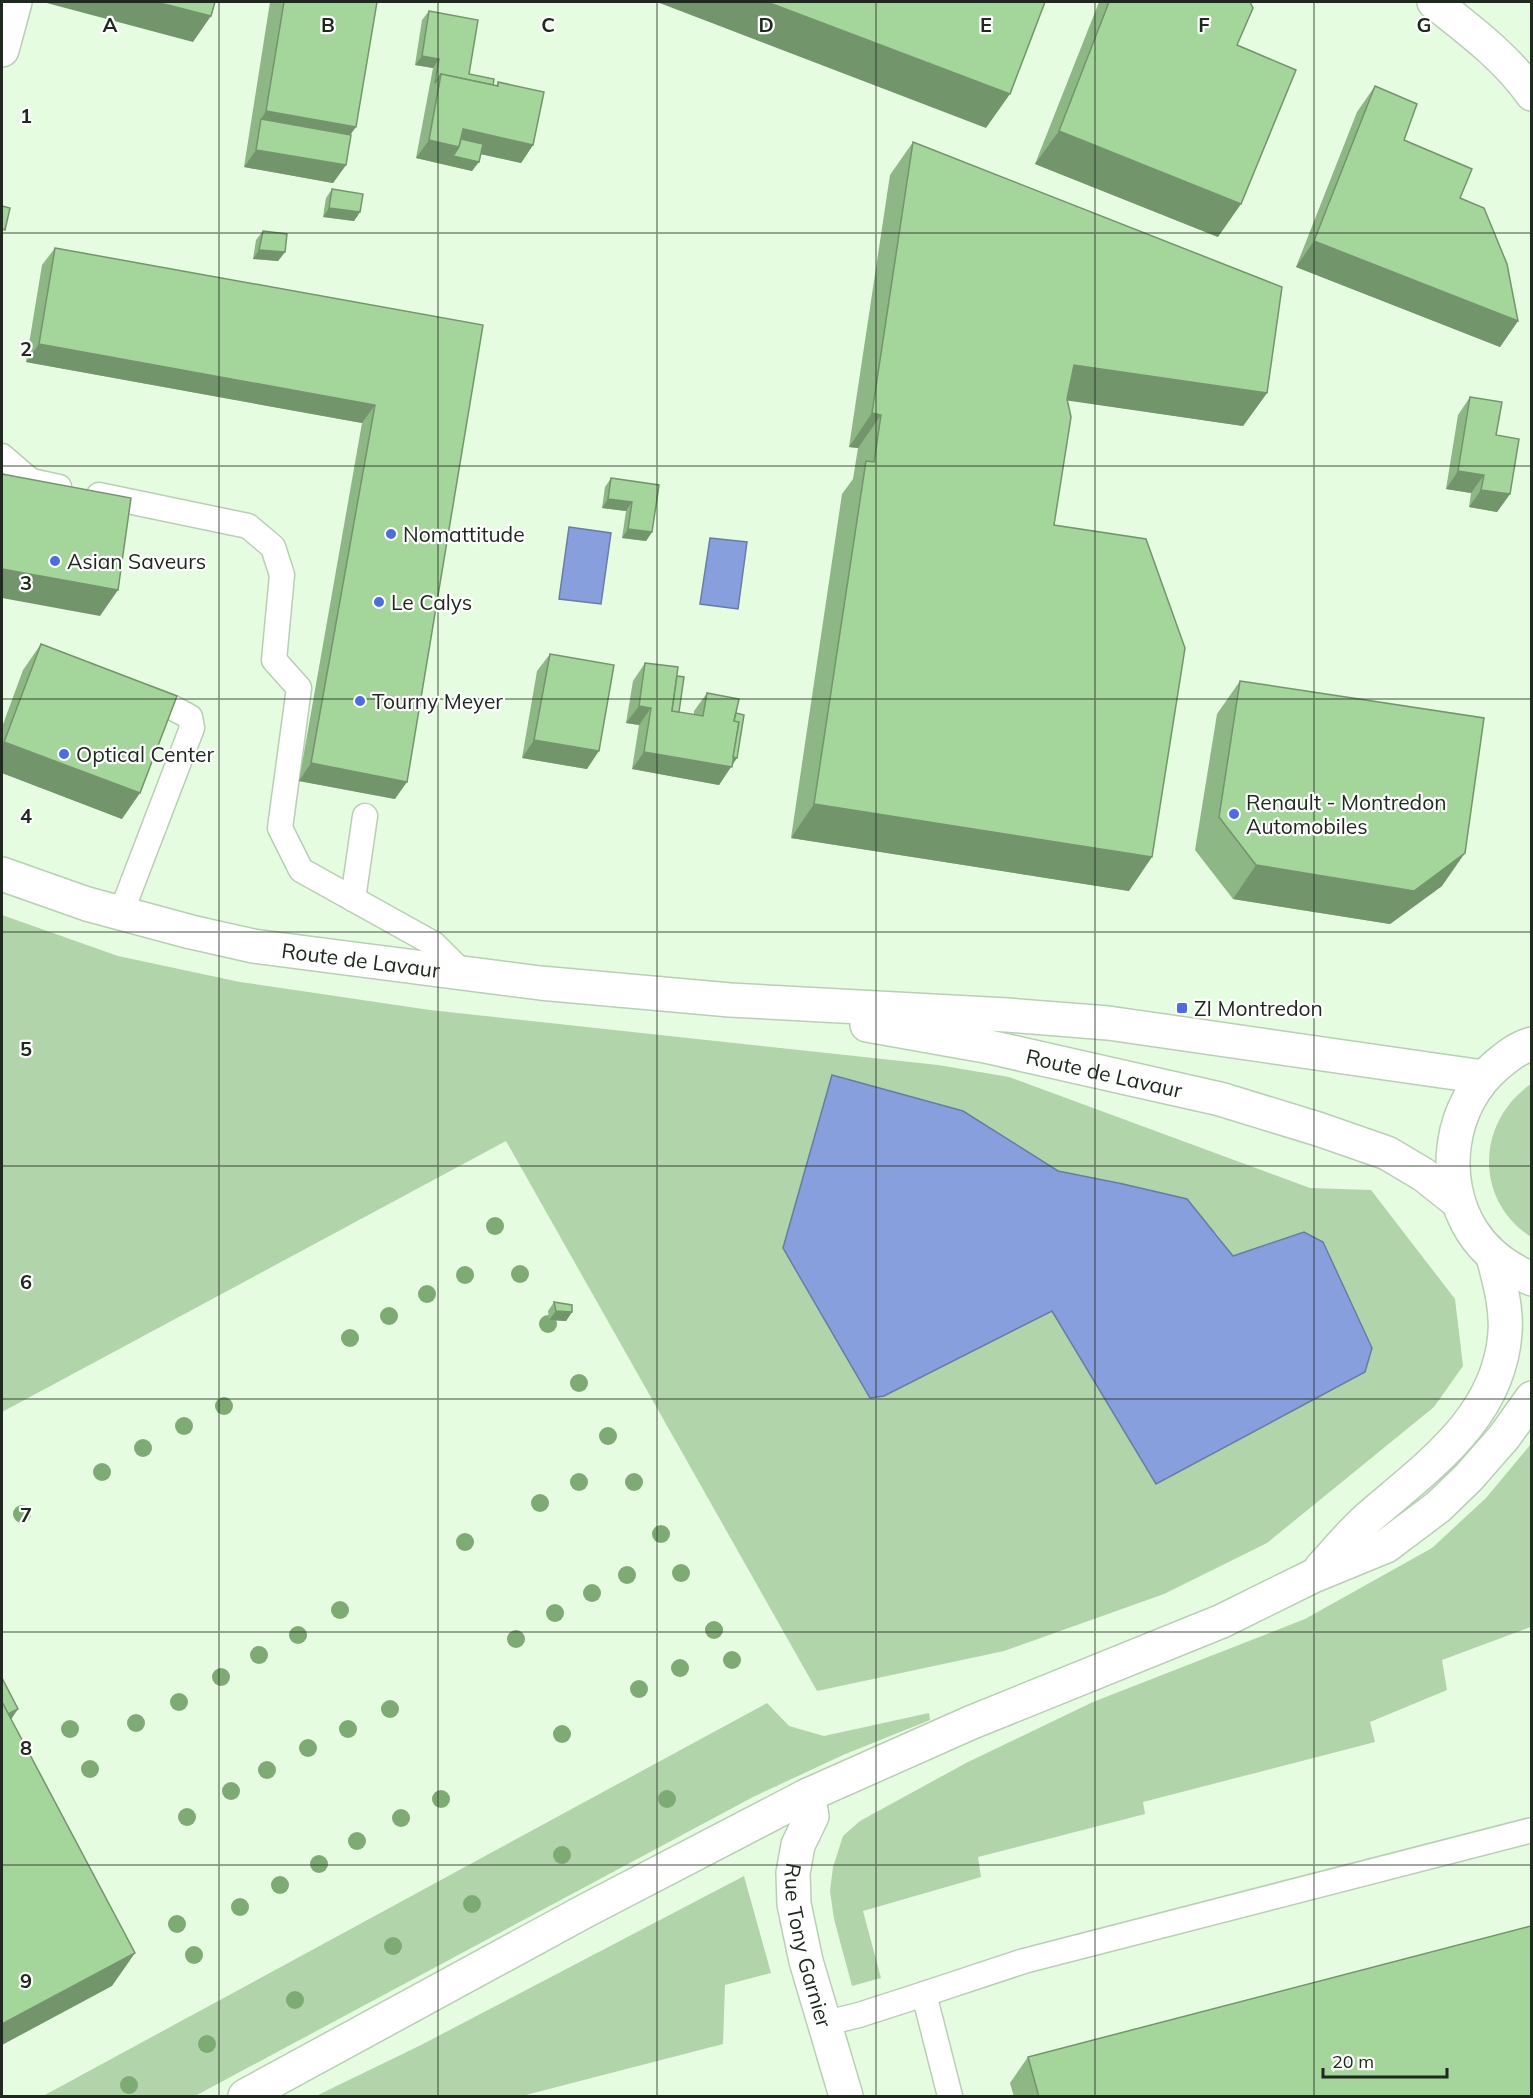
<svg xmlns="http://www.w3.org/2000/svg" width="1533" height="2098" viewBox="0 0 1533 2098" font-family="Mulish,sans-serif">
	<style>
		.green { fill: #b1d4aa; fill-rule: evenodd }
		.water { fill: #889fde; stroke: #697ca5; stroke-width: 1.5 }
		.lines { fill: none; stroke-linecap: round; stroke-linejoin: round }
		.service-casing { stroke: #b9cfb5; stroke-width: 27 }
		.minor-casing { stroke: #b9cfb5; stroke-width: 36 }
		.tertiary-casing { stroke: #b9cfb5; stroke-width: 36 }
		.primary-casing { stroke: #b9cfb5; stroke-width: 36 }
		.service { stroke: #fff; stroke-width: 24 }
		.minor { stroke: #fff; stroke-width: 33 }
		.tertiary { stroke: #fff; stroke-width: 33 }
		.primary { stroke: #fff; stroke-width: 33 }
		.tree { fill: #7eab74 }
		.wall { fill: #8db784 }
		.shaded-wall { fill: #73956c }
		.building { fill: #a4d59a; stroke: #73956c; stroke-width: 1.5 }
		.grid { fill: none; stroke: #20291f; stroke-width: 1.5; stroke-opacity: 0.55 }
		.poi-dot { fill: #4d6ce0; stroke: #fff; stroke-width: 2 }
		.labels { text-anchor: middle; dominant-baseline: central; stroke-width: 4.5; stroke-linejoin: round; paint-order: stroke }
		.poi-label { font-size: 21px; fill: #20291f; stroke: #fff; text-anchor: start }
		.street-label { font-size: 21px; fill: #20291f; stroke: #fff }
		.grid-label { font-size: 20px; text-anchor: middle; font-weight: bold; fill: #20291f; stroke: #fff; stroke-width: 4.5; stroke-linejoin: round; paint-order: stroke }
	</style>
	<rect width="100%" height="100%" fill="#e5fce0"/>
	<g class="green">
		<path d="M2,915l116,41 122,26 190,28 508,55 71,12 301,111 61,2 84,109 8,67 -29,41 -167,136 -103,51 -160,57 -187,40 -311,-550 -504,271zM963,1111l95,60 65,13 93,49 17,23 71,-24 19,10 49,106 -216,136 -104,-174 -168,86 -14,1z"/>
		<path d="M1531,1084v153c-57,-37 -55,-115 0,-153z"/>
		<polygon points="1531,1444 1531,1627 1442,1660 1447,1690 1370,1722 1375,1742 1143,1802 1145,1814 978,1857 981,1877 863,1911 881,1978 852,1986 834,1919 830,1891 833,1867 843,1836 860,1821 966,1763 1093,1702 1305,1619 1432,1548 1486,1498"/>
		<polygon points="767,1703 789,1726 824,1736 929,1713 930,1720 843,1755 753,1797 195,2096 43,2096"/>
		<polygon points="744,1876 771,1973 725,1985 723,2044 522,2096 316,2096 421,2045"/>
	</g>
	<g class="water">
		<polygon points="569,527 611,533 601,604 559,599"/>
		<polygon points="710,538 747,542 738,609 700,604"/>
		<polygon points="832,1075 963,1111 1058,1171 1123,1184 1187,1199 1233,1256 1304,1232 1323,1242 1372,1348 1365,1372 1156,1484 1052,1311 884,1396 870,1398 783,1248"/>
	</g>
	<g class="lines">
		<defs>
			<g id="service">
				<polyline points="2,456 31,481 59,487"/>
				<polyline points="99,495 248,526 273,547 282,575 274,660 299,688 280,828 301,870 434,944 462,972"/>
				<polyline points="353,899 365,816"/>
				<polyline points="121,913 192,728 190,717 173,708 143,697"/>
				<polyline points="924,1994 1024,1961 1532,1830"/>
				<polyline points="826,2023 859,2015 924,1994 950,2096"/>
			</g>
			<g id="minor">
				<path d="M1434,2c34,27 72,55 98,92"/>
				<polyline points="2,50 15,2"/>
				<path id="s1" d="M808,1795l4,21 -14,29 -5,28 1,31 12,57 40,135"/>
			</g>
			<g id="tertiary">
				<path d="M1321,1568c15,-16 30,-35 47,-50 59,-51 131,-100 137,-185 2,-26 -6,-53 -12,-77"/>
				<polyline points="245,2096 585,1911 808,1795 970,1723 1222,1621 1313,1576 1386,1546 1438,1507 1469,1477 1504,1437 1532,1398"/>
			</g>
			<g id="primary">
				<path id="s2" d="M2,874l85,30 104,28 62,14 287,37 190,17 277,15 101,8 375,54"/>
				<path id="s3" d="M867,1025l118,21 235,53 98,30 69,24 37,22 34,27"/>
				<path d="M1532,1044c-15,4 -24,12 -35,21 -47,39 -58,114 -25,166 14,22 36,38 60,48"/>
			</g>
		</defs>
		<use href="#service" class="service-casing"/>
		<use href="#minor" class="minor-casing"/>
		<use href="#tertiary" class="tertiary-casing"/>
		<use href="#primary" class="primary-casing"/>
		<use href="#service" class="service"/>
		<use href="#minor" class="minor"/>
		<use href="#tertiary" class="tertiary"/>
		<use href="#primary" class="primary"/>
	</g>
	<g class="tree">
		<circle cx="495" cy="1226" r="9"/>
		<circle cx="520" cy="1274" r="9"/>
		<circle cx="465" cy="1275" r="9"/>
		<circle cx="427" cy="1294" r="9"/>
		<circle cx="389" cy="1316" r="9"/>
		<circle cx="548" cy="1324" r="9"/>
		<circle cx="350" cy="1338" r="9"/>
		<circle cx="579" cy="1383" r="9"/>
		<circle cx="224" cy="1406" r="9"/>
		<circle cx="184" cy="1426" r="9"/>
		<circle cx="608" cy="1436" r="9"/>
		<circle cx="143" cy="1448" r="9"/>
		<circle cx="102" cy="1472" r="9"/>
		<circle cx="579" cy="1482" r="9"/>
		<circle cx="634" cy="1482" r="9"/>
		<circle cx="540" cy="1503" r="9"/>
		<circle cx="22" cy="1514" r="9"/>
		<circle cx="661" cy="1534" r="9"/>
		<circle cx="465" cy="1542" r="9"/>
		<circle cx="681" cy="1573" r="9"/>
		<circle cx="627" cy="1575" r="9"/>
		<circle cx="592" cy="1593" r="9"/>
		<circle cx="340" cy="1610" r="9"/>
		<circle cx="555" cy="1613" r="9"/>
		<circle cx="714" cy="1630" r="9"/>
		<circle cx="298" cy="1635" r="9"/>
		<circle cx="516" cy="1639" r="9"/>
		<circle cx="259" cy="1655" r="9"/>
		<circle cx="732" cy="1660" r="9"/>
		<circle cx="680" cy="1668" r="9"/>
		<circle cx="221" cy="1677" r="9"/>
		<circle cx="639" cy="1689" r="9"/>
		<circle cx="179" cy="1702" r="9"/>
		<circle cx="390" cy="1709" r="9"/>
		<circle cx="136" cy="1723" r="9"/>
		<circle cx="70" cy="1729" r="9"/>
		<circle cx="348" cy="1729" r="9"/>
		<circle cx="562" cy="1734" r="9"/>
		<circle cx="308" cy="1748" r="9"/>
		<circle cx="90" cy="1769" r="9"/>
		<circle cx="267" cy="1770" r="9"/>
		<circle cx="231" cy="1791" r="9"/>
		<circle cx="441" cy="1799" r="9"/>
		<circle cx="667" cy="1799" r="9"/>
		<circle cx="187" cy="1817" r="9"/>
		<circle cx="401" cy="1818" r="9"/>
		<circle cx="357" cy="1841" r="9"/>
		<circle cx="562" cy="1855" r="9"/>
		<circle cx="319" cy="1864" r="9"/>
		<circle cx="280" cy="1885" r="9"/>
		<circle cx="472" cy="1904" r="9"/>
		<circle cx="240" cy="1907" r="9"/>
		<circle cx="177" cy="1924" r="9"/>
		<circle cx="393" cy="1946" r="9"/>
		<circle cx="194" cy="1955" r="9"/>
		<circle cx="295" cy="2000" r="9"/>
		<circle cx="207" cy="2044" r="9"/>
		<circle cx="129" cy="2085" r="9"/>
	</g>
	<g class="wall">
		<polygon points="270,2 377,2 351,135 346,165 333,183 244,167"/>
		<polygon points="1099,2 1250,2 1237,45 1218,237 1035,164"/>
		<polygon points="429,11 469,74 493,85 496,86 498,82 533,145 521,163 480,154 472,171 416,158 433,68 415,65 422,20"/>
		<polygon points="1375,86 1404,140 1460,198 1518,321 1500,347 1296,267 1357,112"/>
		<polygon points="913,142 1267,393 1243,426 1068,400 1054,525 1129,891 791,838 842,494 853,479 858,448 849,447 890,175"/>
		<polygon points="332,189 360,212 354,221 323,217 326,198"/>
		<polygon points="263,231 285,252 278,261 253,259 256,240"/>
		<polygon points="55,248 483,325 395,799 299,781 362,423 26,362 42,265"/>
		<polygon points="1470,397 1496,435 1510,494 1497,512 1469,507 1471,493 1446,489 1458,415"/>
		<polygon points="611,478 659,485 652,532 646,541 622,538 626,511 602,508 605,487"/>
		<polygon points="41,644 122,819 2,773 2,727 23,670"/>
		<polygon points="550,654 587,769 522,758 537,671"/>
		<polygon points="645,663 677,676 679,712 694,715 694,711 707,693 736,713 732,765 719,785 632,769 639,725 626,723 633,681"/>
		<polygon points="1240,681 1442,886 1390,924 1233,899 1195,850 1217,714"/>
		<polygon points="554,1302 572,1312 566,1321 549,1320 548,1311"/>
		<polygon points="1028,2057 1532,2097 1014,2097 1010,2083"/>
	</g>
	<g class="shaded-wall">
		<polygon points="43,2 156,2 211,16 193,42"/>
		<polygon points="657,2 767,2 1010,94 986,128"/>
		<polygon points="422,56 439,59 433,68 415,65"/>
		<polygon points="266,111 356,127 338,152 261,119"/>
		<polygon points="463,129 533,145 521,163 458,149 479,162 472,171 416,158 429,140"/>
		<polygon points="1059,131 1241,204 1218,237 1035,164"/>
		<polygon points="256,150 346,165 333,183 244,167"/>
		<polygon points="329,208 360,212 354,221 323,217"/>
		<polygon points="1314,241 1518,321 1500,347 1296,267"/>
		<polygon points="259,250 285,252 278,261 253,259"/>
		<polygon points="39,344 375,405 362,423 26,362"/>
		<polygon points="1074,365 1267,393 1243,426 1050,398"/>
		<polygon points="872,413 881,415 858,448 849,447"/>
		<polygon points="1458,471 1484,475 1471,493 1446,489"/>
		<polygon points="1481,490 1510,494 1497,512 1469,507"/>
		<polygon points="608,499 632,502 626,511 602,508"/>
		<polygon points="628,529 652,532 646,541 622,538"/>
		<polygon points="2,569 118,590 100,616 2,598"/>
		<polygon points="639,706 651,708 639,725 626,723"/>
		<polygon points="534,740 599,751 587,769 522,758"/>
		<polygon points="4,742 140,793 122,819 2,773 2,745"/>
		<polygon points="644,752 729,756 737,758 719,785 632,769"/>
		<polygon points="311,763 407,782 395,799 299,781"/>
		<polygon points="814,804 1152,857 1129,891 791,838"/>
		<polygon points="1465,853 1442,886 1390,924 1233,899 1256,865"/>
		<polygon points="556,1311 572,1312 566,1321 549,1320"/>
		<polygon points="18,1709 6,1727 2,1718"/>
		<polygon points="135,1953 112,1986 2,2045 2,2024"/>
	</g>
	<g class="building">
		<polygon points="156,2 215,2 211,16"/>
		<polygon points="284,2 377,2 356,127 266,111"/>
		<polygon points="767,2 1045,2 1010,94"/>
		<polygon points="1109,2 1250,2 1253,8 1237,45 1296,70 1241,204 1059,131"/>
		<polygon points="429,11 478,20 469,74 494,79 493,85 441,74 435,83 439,59 422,56"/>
		<polygon points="441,74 498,86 498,82 544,92 533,145 463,129 459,147 429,140"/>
		<polygon points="1375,86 1417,104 1404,140 1472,169 1460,198 1484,208 1507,264 1518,321 1314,241"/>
		<polygon points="261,119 351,135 346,165 256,150"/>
		<polygon points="461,139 483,144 479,162 453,156 459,147"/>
		<polygon points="913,142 1282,287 1267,393 1074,365 1067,399 1071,417 1054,525 1146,539 1185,648 1152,857 814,804 866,461 874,462 881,415 872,413"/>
		<polygon points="332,189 363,194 360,212 329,208"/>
		<polygon points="2,206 10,208 5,230 2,229"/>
		<polygon points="263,231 287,234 285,252 259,250"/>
		<polygon points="55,248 483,325 407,782 311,763 375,405 39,344"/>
		<polygon points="1470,397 1502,402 1496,435 1519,439 1510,494 1481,490 1484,475 1458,471"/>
		<polygon points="2,474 131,498 118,590 2,569"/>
		<polygon points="611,478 659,485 652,532 628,529 632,502 608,499"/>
		<polygon points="41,644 177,696 140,793 4,742"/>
		<polygon points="550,654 614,665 599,751 534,740"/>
		<polygon points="645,663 678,667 672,711 703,716 707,693 739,699 734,721 739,722 732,767 644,752 651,708 639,706"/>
		<polygon points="677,676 684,677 679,712 672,711"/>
		<polygon points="1240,681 1484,718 1465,853 1414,891 1256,865 1219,817"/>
		<polygon points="736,713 744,715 737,758 733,757 739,722 734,721"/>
		<polygon points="554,1302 572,1305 572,1312 556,1311"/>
		<polygon points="2,1678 18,1709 8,1714 2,1702"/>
		<polygon points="2,1702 135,1953 2,2024"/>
		<polygon points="1531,1926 1532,2097 1039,2097 1028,2057"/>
	</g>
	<path class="grid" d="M219,2v2094M438,2v2094M657,2v2094M876,2v2094M1095,2v2094M1314,2v2094M2,233h1530M2,466h1530M2,699h1530M2,932h1530M2,1166h1530M2,1399h1530M2,1632h1530M2,1865h1530"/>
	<g class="poi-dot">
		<circle cx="391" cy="534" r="6"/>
		<circle cx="55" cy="561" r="6"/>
		<circle cx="379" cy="602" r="6"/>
		<circle cx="360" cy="701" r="6"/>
		<circle cx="64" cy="754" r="6"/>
		<circle cx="1234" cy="814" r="6"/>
		<rect x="1176" y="1002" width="12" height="12" rx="3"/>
	</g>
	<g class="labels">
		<g class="poi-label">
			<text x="403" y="534">Nomattitude</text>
			<text x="67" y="561">Asian Saveurs</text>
			<text x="391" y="602">Le Calys</text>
			<text x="372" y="701">Tourny Meyer</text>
			<text x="76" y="754">Optical Center</text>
			<text x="1246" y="802">Renault - Montredon<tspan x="1246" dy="24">Automobiles</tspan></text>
			<text x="1194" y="1008">ZI Montredon</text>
		</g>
		<g class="street-label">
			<text stroke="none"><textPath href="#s2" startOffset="370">Route de Lavaur</textPath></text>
			<text stroke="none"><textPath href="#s3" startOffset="242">Route de Lavaur</textPath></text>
			<text stroke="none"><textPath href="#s1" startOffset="156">Rue Tony Garnier</textPath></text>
		</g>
	</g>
	<g class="grid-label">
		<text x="110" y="32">A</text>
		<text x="328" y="32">B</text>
		<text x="548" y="32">C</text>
		<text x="766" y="32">D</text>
		<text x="986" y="32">E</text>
		<text x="1204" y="32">F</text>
		<text x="1424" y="32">G</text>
		<text x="26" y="123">1</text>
		<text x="26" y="356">2</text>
		<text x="26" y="590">3</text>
		<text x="26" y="823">4</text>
		<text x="26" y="1056">5</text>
		<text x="26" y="1289">6</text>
		<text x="26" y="1522">7</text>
		<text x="26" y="1755">8</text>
		<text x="26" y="1988">9</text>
	</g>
	<rect width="1533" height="2098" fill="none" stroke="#20291f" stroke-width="6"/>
	<path d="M1323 2068v9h124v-9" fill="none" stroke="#20291f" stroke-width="3"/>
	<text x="1332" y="2068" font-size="18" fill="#20291f" stroke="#ffffff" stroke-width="4.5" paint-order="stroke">20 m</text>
</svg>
